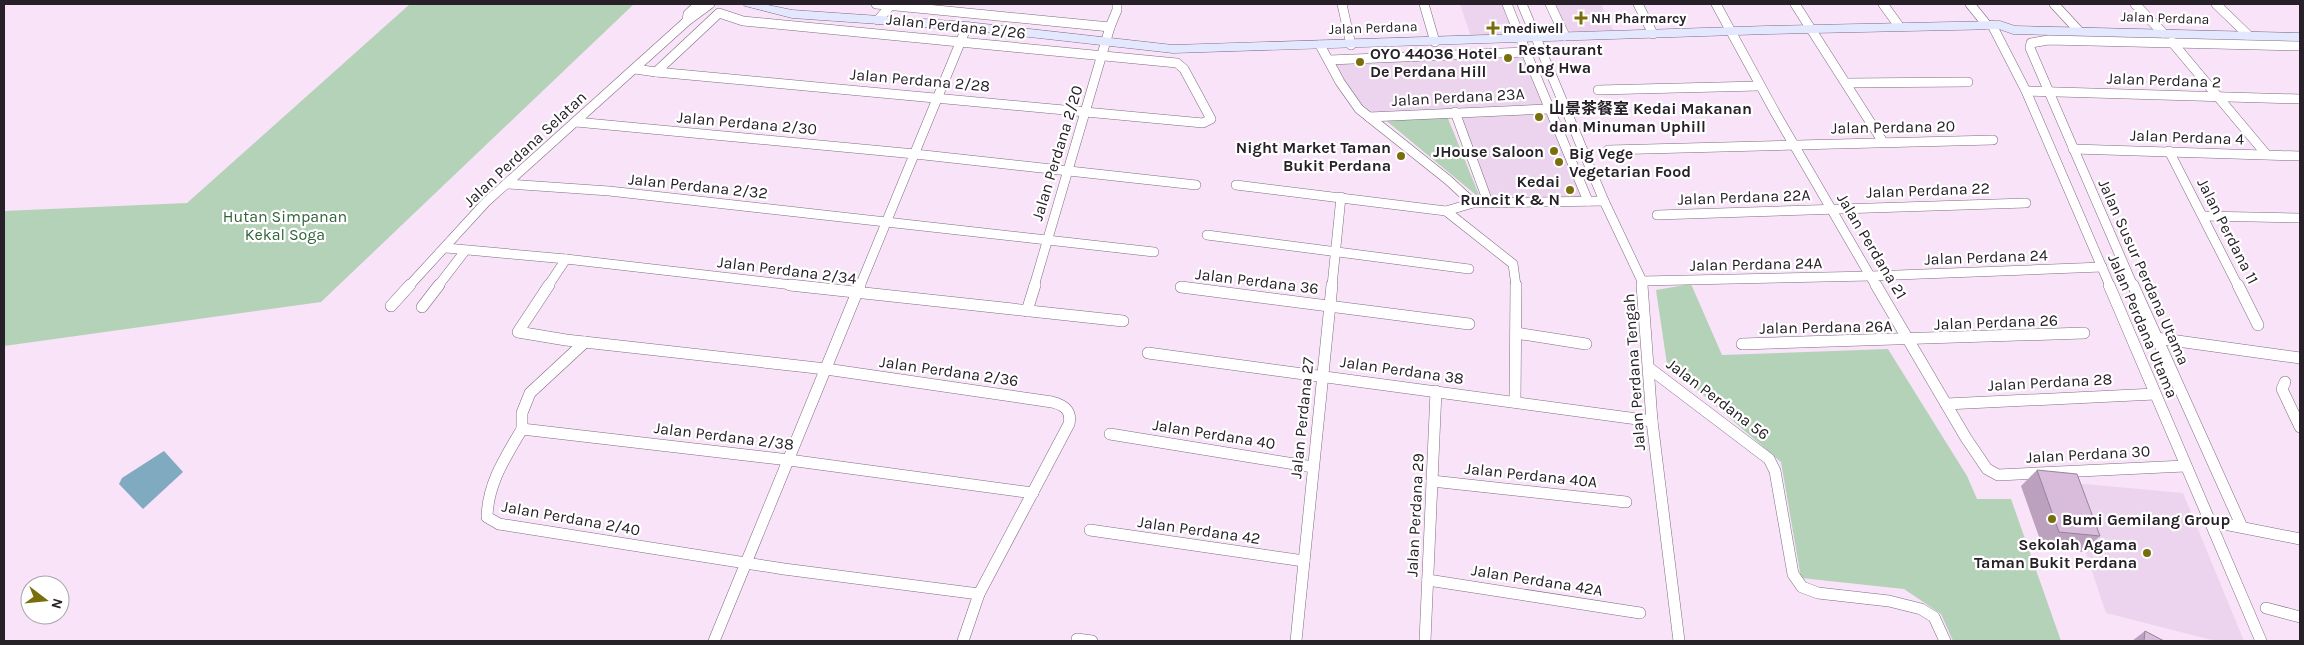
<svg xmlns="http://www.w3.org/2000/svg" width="2304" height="645" viewBox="0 0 2304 645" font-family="Karla,'Noto Sans SC',sans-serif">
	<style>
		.built { fill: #ecd4ee }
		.green { fill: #b4d2b7 }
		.water { fill: #7faac0 }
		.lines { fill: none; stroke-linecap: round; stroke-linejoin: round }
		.street-far1-casing { stroke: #7f6d80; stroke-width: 10 }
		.street-casing { stroke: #7f6d80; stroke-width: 12 }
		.secondary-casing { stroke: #7f6d80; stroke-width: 1 }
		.street-far1 { stroke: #fff; stroke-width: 9 }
		.street { stroke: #fff; stroke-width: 11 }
		.secondary { fill: #e3e8fe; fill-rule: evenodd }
		.wall { fill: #bba1bd }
		.building { fill: #d9bbdc; stroke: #98839a }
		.poi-dot { fill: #786e0b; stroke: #fff; stroke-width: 2 }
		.labels { text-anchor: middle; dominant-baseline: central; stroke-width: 4.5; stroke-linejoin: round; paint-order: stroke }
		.far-poi-label { font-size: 14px; font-weight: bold; fill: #272028; stroke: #fff; text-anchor: start }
		.far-street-label { font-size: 14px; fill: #272028; stroke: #fff }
		.street-label { font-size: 16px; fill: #272028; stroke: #fff }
		.poi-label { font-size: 16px; font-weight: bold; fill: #272028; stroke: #fff; text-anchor: start }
		.park-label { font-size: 16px; fill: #31633a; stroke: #fff }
	</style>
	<rect width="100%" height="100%" fill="#f8e3f9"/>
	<g class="built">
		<polygon points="1460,4 1511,4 1525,41 1473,43"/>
		<polygon points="1547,4 1601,4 1617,38 1563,40"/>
		<polygon points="1528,50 1592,204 1486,205 1452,115 1368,119 1324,59"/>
		<polygon points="2062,482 2183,493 2244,641 2216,641 2106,613"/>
	</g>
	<g class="green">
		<polygon points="410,4 634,4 321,302 4,346 4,211 187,203"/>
		<polygon points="1447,116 1479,195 1476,195 1383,118"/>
		<polygon points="1691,284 1722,355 1888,349 1967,476 1977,499 2011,499 2061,641 1953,641 1941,614 1904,589 1801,578 1781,462 1667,364 1656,290"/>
	</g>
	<polygon class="water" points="164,451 183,472 143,509 119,484 122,478"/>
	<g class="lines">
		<defs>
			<g id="street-far1">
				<polyline points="876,4 1110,27"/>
				<polyline points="1342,4 1351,45"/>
				<polyline points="1424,4 1435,42"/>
				<polyline points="1507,4 1526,52"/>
				<polyline points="1522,4 1604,201 1642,281 1642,286"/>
				<polyline points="1550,4 1565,36"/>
				<polyline points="1638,4 1653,34"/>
				<polyline points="1716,4 1776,114 1876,286"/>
				<polyline points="1795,4 1883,142"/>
				<polyline points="1883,4 1899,26"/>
				<polyline points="1970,4 1987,25"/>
				<polyline points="2054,4 2078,30"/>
				<polyline points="2135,4 2163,33"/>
				<polyline points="2216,4 2248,35"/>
				<polygon points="719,13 743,21 1177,63 1184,69 1211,119 1203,123 656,72"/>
				<polyline points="687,20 688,14 699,4"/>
				<polyline points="878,20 891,5"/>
				<polyline points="1992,25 2026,91 2110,286"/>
				<polyline points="2172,42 2266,154"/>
				<polyline points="1320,45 1340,82 1359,109 1448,180 1473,203"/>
				<polyline points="1329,60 1526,52 1588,201"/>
				<polyline points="635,69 656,72"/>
				<polyline points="1846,83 1968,82"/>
				<polyline points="1598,90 1759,86"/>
				<polyline points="2026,91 2300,99"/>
				<polyline points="1455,112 1488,202"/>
				<polyline points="1369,117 1548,109"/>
				<polyline points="576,122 915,154 1196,185"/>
				<polyline points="2073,149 2300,156"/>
				<polyline points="1608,150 1993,140"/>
				<polyline points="2169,151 2238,286"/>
				<polyline points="507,184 609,191 1154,252"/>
				<polyline points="1236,185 1446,211 1513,264 1516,286"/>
				<polyline points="1446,211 1473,203 1604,201"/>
				<polyline points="1657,215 2026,203"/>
				<polyline points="2204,216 2300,218"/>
				<polyline points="1207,235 1469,269"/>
				<polyline points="446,248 566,259 801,286"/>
				<polyline points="1642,281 1871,276 2102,267"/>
				<polyline points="409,286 486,202 687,21 710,4"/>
				<polyline points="438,286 465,251"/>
				<polyline points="548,286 566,259"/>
				<polyline points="860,286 967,26"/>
				<polyline points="1034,286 1110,27 1117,10 1117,4"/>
				<polyline points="1332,286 1341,197"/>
				<polyline points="2133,286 2030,48 2031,43 2048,40 2300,46"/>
			</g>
			<g id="street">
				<path d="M549,285l-31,47 48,8 260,29 226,33c12,3 20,8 17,22l-90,170 -16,47"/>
				<polyline points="790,285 1123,321"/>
				<polyline points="1642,285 1652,421 1679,641"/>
				<polyline points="1876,285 1966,438 1987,469 1998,475 2185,466"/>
				<polyline points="2109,285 2261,641"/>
				<polyline points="2133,285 2242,527"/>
				<polyline points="2238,285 2258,325"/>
				<polyline points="1181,287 1469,324"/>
				<polyline points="391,306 410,285"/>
				<polyline points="422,307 439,285"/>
				<polyline points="1027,311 1035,285"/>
				<polyline points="1516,333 1586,344"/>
				<polyline points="2156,338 2300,358"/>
				<polyline points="1742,344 2084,333"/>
				<polyline points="1148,353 1652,421"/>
				<polyline points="1649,368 1769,459 1775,471 1793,574 1802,587 1818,593 1889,601 1921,609 1934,617 1945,641"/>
				<polyline points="2285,382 2282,389 2300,427"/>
				<polyline points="1515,402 1516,285"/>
				<polyline points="1946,404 2155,394"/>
				<path d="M522,429c-17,29 -34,54 -35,88l12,7 285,45 195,25"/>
				<polyline points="522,429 789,460 1033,493"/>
				<polyline points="522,429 522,413 530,393 585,342"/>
				<polyline points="1110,434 1313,467"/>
				<polyline points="1432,481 1626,502"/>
				<polyline points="2209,521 2300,539"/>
				<polyline points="1090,530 1304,561"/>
				<polyline points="1428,580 1640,613"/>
				<polyline points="2266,608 2300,617"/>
				<polyline points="1077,639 1092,641"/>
				<polyline points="714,641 860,285"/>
				<polyline points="1296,641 1332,285"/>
				<polyline points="1425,641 1436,391"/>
			</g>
			<polygon id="secondary" points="743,4 763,4 792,10 967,22 1173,45 1767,26 2000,21 2015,26 2300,33 2300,41 2013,34 1999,29 1767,34 1173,53 967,30 792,18 745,6"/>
		</defs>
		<use href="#street-far1" class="street-far1-casing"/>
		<use href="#street" class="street-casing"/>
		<use href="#secondary" class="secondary-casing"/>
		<use href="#street-far1" class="street-far1"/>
		<use href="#street" class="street"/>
		<use href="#secondary" class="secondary"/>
	</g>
	<g class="wall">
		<polygon points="2037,470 2100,536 2083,552 2043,548 2021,486"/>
		<polygon points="2145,631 2164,641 2132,641"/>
	</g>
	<g class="building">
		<polygon points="2037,470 2077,474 2100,536 2059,532"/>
		<polygon points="2145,631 2164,641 2144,641"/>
	</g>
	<g class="poi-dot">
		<path d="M1578.5 10.5h5v5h5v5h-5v5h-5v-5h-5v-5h5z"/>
		<path d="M1490.5 20.5h5v5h5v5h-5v5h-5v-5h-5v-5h5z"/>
		<circle cx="1508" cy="58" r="5"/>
		<circle cx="1360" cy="62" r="5"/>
		<circle cx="1539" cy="117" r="5"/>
		<circle cx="1554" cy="151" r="5"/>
		<circle cx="1401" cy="156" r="5"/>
		<circle cx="1559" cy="162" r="5"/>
		<circle cx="1570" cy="190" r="5"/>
		<circle cx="2052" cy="519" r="5"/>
		<circle cx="2147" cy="553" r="5"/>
	</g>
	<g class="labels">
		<g class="far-poi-label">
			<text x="1591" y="18">NH Pharmarcy</text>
			<text x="1503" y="28">mediwell</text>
		</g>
		<g class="far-street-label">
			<text transform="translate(2165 18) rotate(2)">Jalan Perdana</text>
			<text transform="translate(1373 28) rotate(-2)">Jalan Perdana</text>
		</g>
		<g class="street-label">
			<text transform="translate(956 26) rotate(6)">Jalan Perdana 2/26</text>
			<text transform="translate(920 80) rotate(5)">Jalan Perdana 2/28</text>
			<text transform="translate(2164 80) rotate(2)">Jalan Perdana 2</text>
			<text transform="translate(1458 97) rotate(-3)">Jalan Perdana 23A</text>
			<text transform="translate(747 123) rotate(5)">Jalan Perdana 2/30</text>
			<text transform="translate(1893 127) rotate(-1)">Jalan Perdana 20</text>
			<text transform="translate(2187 137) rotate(2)">Jalan Perdana 4</text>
			<text transform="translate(525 149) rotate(-43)">Jalan Perdana Selatan</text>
			<text transform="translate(1057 153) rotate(-73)">Jalan Perdana 2/20</text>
			<text transform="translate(698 186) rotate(6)">Jalan Perdana 2/32</text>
			<text transform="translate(1928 190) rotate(-2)">Jalan Perdana 22</text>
			<text transform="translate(1744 197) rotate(-2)">Jalan Perdana 22A</text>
			<text transform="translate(2228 231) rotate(63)">Jalan Perdana 11</text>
			<text transform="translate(1872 246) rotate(59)">Jalan Perdana 21</text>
			<text transform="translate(1986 257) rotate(-2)">Jalan Perdana 24</text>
			<text transform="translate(1756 264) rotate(-1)">Jalan Perdana 24A</text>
			<text transform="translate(787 270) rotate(7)">Jalan Perdana 2/34</text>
			<text transform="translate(2144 272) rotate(66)">Jalan Susur Perdana Utama</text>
			<text transform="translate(1257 281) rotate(7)">Jalan Perdana 36</text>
			<text transform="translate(1996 322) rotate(-2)">Jalan Perdana 26</text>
			<text transform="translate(2143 326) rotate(67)">Jalan Perdana Utama</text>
			<text transform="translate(1826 327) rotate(-1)">Jalan Perdana 26A</text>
			<text transform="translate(1402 370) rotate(8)">Jalan Perdana 38</text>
			<text transform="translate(949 371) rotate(8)">Jalan Perdana 2/36</text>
			<text transform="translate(1634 372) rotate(-94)">Jalan Perdana Tengah</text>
			<text transform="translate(2050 382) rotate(-3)">Jalan Perdana 28</text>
			<text transform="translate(1718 399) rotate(37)">Jalan Perdana 56</text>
			<text transform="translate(1302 418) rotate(-84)">Jalan Perdana 27</text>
			<text transform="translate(1214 434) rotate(9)">Jalan Perdana 40</text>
			<text transform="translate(724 436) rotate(7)">Jalan Perdana 2/38</text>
			<text transform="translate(2088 454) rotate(-3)">Jalan Perdana 30</text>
			<text transform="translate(1531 475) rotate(6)">Jalan Perdana 40A</text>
			<text transform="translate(1415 515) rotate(-87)">Jalan Perdana 29</text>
			<text transform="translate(571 518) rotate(10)">Jalan Perdana 2/40</text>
			<text transform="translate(1199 530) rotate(8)">Jalan Perdana 42</text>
			<text transform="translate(1537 580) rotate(9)">Jalan Perdana 42A</text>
		</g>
		<g class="poi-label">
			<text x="1518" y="49">Restaurant<tspan x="1518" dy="18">Long Hwa</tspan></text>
			<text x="1370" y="53">OYO 44036 Hotel<tspan x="1370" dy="18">De Perdana Hill</tspan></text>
			<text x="1549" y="108">山景茶餐室 Kedai Makanan<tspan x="1549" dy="18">dan Minuman Uphill</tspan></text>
			<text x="1391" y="147" text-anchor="end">Night Market Taman<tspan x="1391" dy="18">Bukit Perdana</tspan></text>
			<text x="1544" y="151" text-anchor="end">JHouse Saloon</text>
			<text x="1569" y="153">Big Vege<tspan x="1569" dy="18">Vegetarian Food</tspan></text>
			<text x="1560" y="181" text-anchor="end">Kedai<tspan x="1560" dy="18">Runcit K &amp; N</tspan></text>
			<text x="2062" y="519">Bumi Gemilang Group</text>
			<text x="2137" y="544" text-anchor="end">Sekolah Agama<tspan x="2137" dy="18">Taman Bukit Perdana</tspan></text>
		</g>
		<g class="park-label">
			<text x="285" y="216">Hutan Simpanan<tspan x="285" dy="18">Kekal Soga</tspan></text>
		</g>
	</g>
	<rect width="2304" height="645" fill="none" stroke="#272028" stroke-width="10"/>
	<g transform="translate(45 600) rotate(106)"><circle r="24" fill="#ffffff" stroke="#a9a6a9"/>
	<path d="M0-4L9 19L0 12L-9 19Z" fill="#786e0b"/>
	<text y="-8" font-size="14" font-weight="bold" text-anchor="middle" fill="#272028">N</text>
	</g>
</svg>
